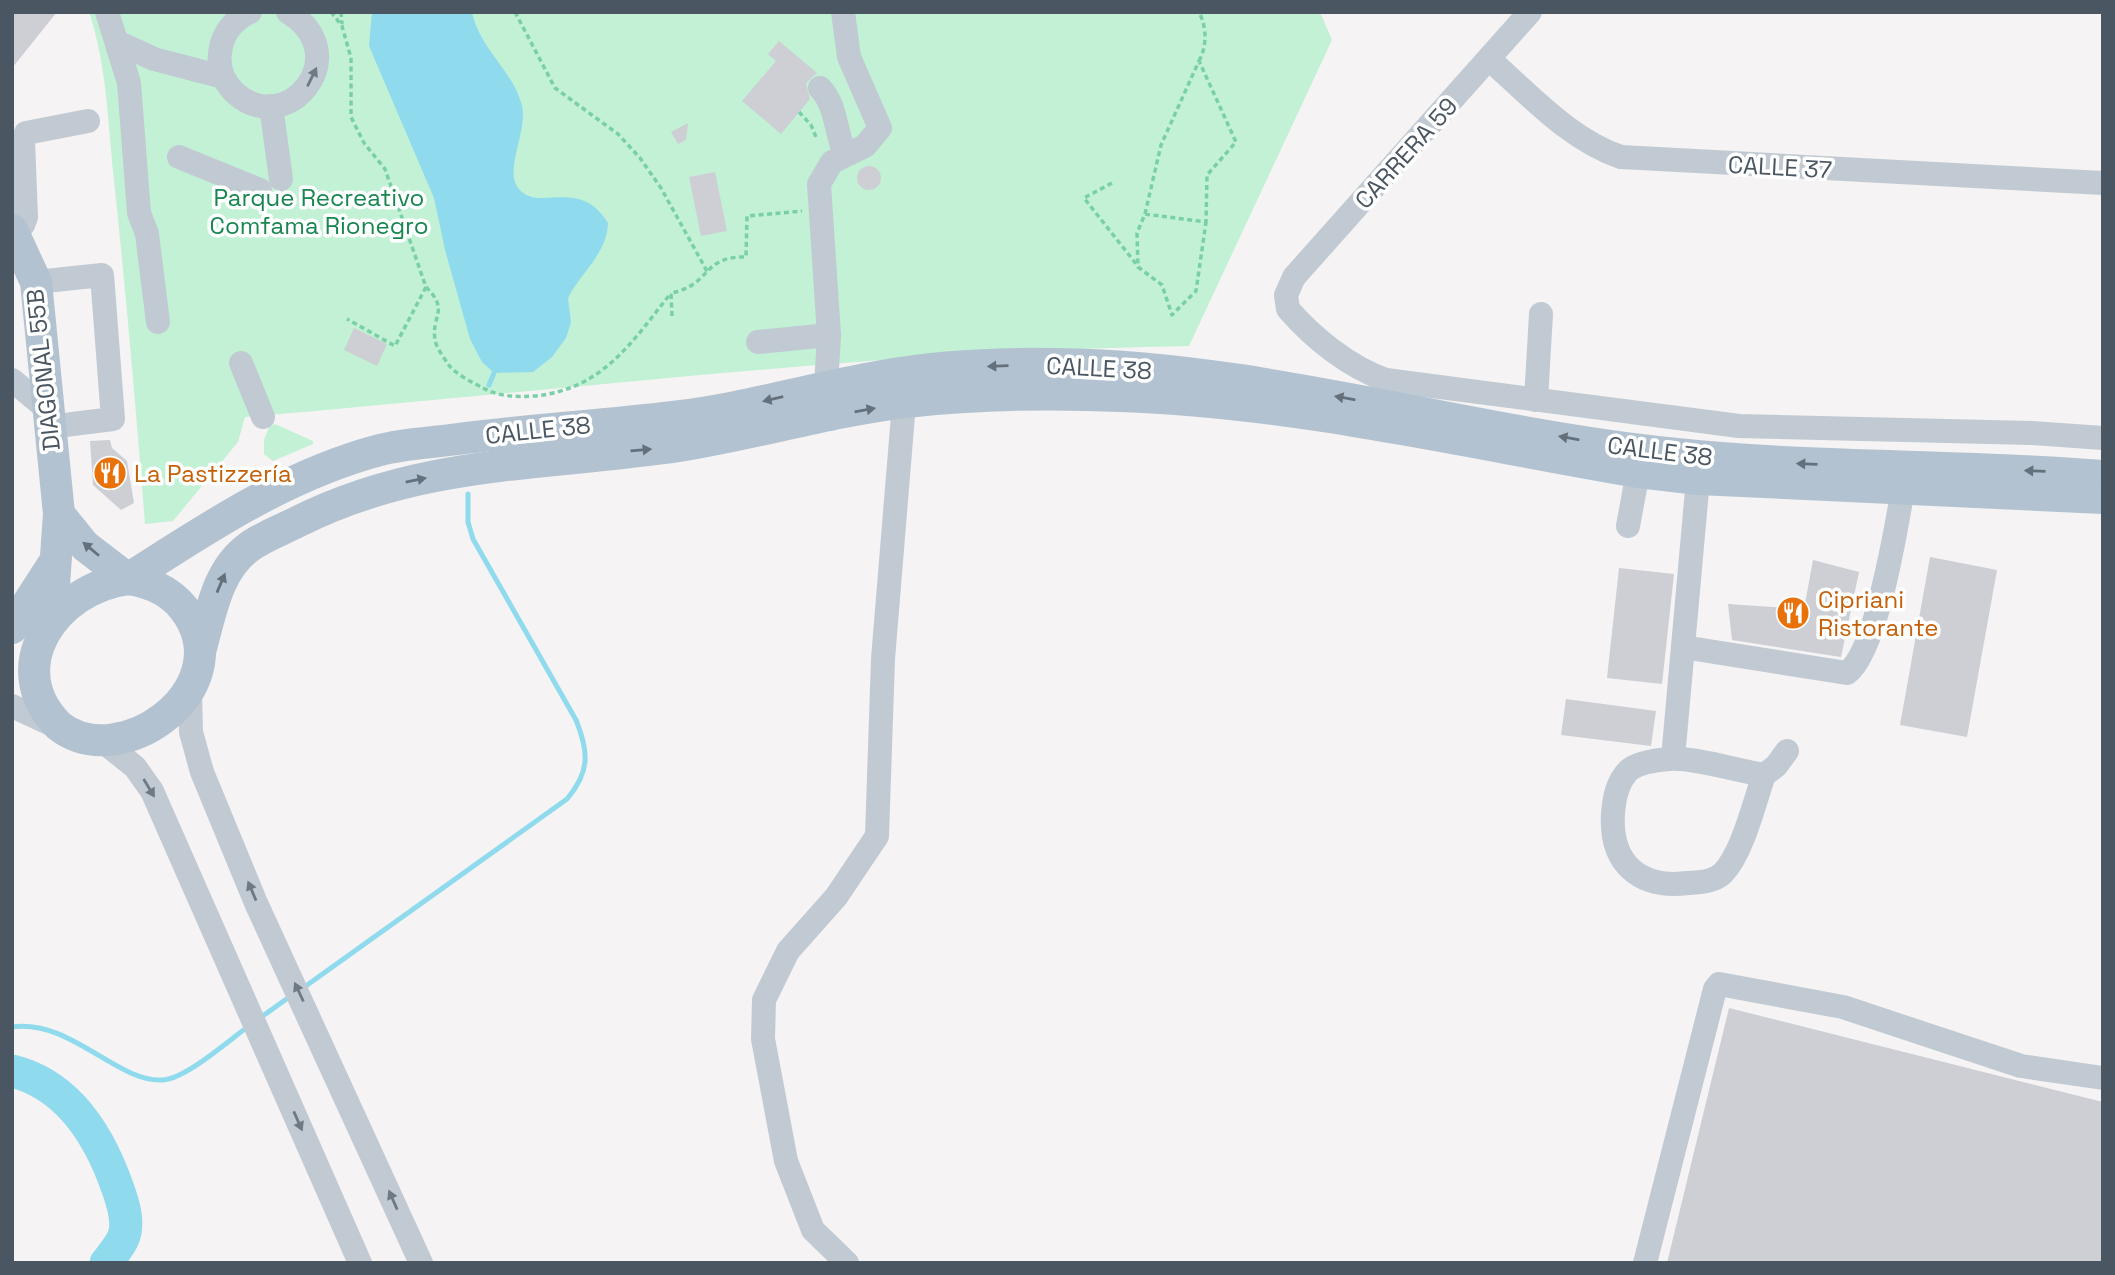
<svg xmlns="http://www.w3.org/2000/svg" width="2115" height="1275" viewBox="0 0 2115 1275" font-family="'Space Grotesk',sans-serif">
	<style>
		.green { fill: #c3f1d5 }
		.water { fill: #90daee }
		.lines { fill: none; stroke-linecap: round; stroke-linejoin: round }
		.stream { stroke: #90daee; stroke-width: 5 }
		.river { stroke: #90daee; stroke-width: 33 }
		.building { fill: #cdcfd5 }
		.path { stroke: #7ad0a6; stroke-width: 3.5; stroke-dasharray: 5 3.5; stroke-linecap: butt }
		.minor { stroke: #c1cad2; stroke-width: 24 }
		.major { stroke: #b3c2d1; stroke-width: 32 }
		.oneway { fill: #6e7983 }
		.oneway2 { fill: #64717d }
		.labels { text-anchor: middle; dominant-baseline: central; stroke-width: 7; stroke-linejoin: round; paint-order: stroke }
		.street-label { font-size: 24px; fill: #4a5661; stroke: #fff }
		.park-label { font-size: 24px; fill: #17864f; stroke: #fff }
		.food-label { font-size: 24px; fill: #c56008; stroke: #fff; text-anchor: start }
	</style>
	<rect width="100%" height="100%" fill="#f5f3f3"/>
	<g class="green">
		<path d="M89,12h1231l12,28 -143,306c-316,5 -630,45 -944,71l-7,25 -65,79 -28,3c-9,-115 -19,-230 -31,-344 -6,-55 -7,-115 -25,-168z"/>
		<polygon points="275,424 313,441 313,444 273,461 264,454 264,440 269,427"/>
	</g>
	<path class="water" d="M372,12h100c8,38 41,58 50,94 6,26 -19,65 -3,83 20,24 60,-13 89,34 -1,31 -27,49 -40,75l3,24 -5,16 -14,19 -19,15 -39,1 -12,-11 -12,-23 -25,-89 -11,-52 -65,-152z"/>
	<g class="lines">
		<g class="stream">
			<polyline points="489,385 494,373"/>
			<path d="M303,988l264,-189c23,-27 22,-47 9,-79l-103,-181 -5,-17v-28"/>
			<polyline points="260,1018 292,995"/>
			<path d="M12,1027c59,-8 105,56 151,53 24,-2 66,-40 86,-54"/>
		</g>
		<path class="river" d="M12,1071c57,14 88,66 106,118 5,14 11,32 6,47 -3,9 -12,19 -18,27"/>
	</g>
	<g class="building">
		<polygon points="12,12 57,12 12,68"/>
		<polygon points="779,41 817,73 806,83 810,99 781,134 742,101 776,61 768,54"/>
		<polygon points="688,123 686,140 678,144 671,132"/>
		<circle cx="869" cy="178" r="12"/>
		<polygon points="715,172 727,231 701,236 689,177"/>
		<polygon points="354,328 387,344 377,366 344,350"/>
		<polygon points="110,440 112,448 127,461 134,503 121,510 93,485 90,441"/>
		<polygon points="1930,557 1997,570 1967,737 1900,725"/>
		<polygon points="1813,560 1859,572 1841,657 1732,640 1728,604 1804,609"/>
		<polygon points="1619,568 1674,574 1662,684 1607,678"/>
		<polygon points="1566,699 1656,711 1651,746 1561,735"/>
		<polygon points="1729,1008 2103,1102 2103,1263 1667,1263"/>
	</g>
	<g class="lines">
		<g class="path">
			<polyline points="331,12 342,26 351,58 351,117 364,143 385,169 426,287 395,346 347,319"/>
			<polyline points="341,12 342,24"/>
			<polyline points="515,12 555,88 618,134 640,158 661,188 708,273"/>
			<path d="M1199,61c8,-15 8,-33 0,-49"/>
			<polyline points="799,112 811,125 816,137"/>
			<polyline points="1112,183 1084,198 1137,265"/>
			<polyline points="1145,214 1161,145 1199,61 1236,142 1207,175 1206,222 1145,214 1137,233 1138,267 1162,285 1172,315 1196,291 1206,222"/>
			<path d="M426,287c24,24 5,28 9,53 1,7 9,18 13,24 7,10 24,18 35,24 17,9 33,9 52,8 68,-7 97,-54 136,-103"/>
			<path d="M672,316l-1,-23c41,-8 30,-37 75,-36l1,-41 55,-5"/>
		</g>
		<g class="minor">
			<polyline points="107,12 129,83 139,213 147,234 158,322"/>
			<path d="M250,12c-17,8 -28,22 -30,41 -2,15 4,29 14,39 52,49 124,-37 54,-80"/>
			<path d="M1530,12l-236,265 -8,18 2,14c25,29 61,58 98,71l353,46 293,7 71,5"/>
			<polyline points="119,43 154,59 223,77"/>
			<path d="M1490,60c40,35 80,80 131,97l482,26"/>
			<path d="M820,88c17,18 15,43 25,66"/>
			<polyline points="271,106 281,179"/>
			<polyline points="179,157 260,190"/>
			<polyline points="13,230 23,225 26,217 23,140 26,133 88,121"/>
			<polyline points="36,282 102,275 113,419 49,427"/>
			<polyline points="758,342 829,335"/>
			<polyline points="241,363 263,417"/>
			<polyline points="12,380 47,409"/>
			<polyline points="826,387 829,335 819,184 832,162 865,146 880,128 849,57 843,12"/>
			<polyline points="1536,400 1541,314"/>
			<polyline points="1628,526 1638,472"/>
			<path d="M1683,647l164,26c30,-22 49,-145 56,-184"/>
			<polyline points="190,691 191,732 202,772 256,903 421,1263"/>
			<polyline points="12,706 59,728"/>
			<polyline points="101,740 135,767 152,791 360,1263"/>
			<polyline points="1673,758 1698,479"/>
			<path d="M1764,775c-10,28 -21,77 -41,98 -9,9 -23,9 -35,10 -49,6 -78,-20 -75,-69 1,-16 4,-32 16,-44 10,-8 28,-10 41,-11 22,-2 69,12 94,16l12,-9 11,-15"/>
			<polyline points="847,1263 813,1230 786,1161 763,1039 764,1000 788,951 836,897 877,836 883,659 904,403"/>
			<polyline points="1645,1263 1715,989 1719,984 1843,1007 2021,1066 2103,1078"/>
		</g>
		<g class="major">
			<polyline points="12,230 36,282 59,514 52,613"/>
			<path d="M59,514l26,32 43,33c79,-51 160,-105 252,-129 22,-6 47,-7 70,-10 74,-10 149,-14 223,-23 70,-8 139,-29 209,-41 55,-10 116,-13 172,-12 207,2 408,67 613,89 145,16 291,11 436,23"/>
			<path d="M128,579c26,4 47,14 61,37 47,75 -69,158 -130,110 -59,-58 -4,-138 69,-147z"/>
			<polyline points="12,628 52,566"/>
			<path d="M201,648c10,-35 16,-78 48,-101 15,-11 33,-17 48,-25 125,-63 249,-56 382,-76 76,-12 151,-35 227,-44 71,-8 143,-9 215,-6 174,6 346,47 517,76l60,7 405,19"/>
		</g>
	</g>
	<defs><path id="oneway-solid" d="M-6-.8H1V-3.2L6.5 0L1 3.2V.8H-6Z" transform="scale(1.75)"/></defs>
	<g class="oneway">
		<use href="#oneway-solid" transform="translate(312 77) rotate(-64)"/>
		<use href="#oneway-solid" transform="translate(149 788) rotate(59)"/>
		<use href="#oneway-solid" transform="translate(252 891) rotate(-113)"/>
		<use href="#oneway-solid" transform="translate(299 992) rotate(-115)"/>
		<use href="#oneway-solid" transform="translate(298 1121) rotate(66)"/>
		<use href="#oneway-solid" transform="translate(393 1200) rotate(-114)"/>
	</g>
	<g class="oneway2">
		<use href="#oneway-solid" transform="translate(998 366) rotate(178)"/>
		<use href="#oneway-solid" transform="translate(1345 398) rotate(-170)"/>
		<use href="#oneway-solid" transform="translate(773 399) rotate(167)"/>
		<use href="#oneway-solid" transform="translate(865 410) rotate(-10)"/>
		<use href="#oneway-solid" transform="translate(1569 438) rotate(-170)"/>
		<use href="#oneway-solid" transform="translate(641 450) rotate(-5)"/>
		<use href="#oneway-solid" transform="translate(1807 464) rotate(-178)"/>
		<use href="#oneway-solid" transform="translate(2035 471) rotate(-178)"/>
		<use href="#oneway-solid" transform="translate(416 480) rotate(-12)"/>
		<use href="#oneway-solid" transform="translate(91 549) rotate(-140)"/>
		<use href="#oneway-solid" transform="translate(221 583) rotate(-67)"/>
	</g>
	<defs>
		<symbol id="restaurant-disc" viewBox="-11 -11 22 22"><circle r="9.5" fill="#e8710a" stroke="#fff"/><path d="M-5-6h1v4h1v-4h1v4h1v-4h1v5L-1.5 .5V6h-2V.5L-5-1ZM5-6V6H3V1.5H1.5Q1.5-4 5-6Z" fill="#fff"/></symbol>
	</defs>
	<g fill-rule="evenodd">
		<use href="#restaurant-disc" x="91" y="454" width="38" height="38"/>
		<use href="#restaurant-disc" x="1774" y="594" width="38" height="38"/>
	</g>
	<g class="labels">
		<g class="street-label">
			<text transform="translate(1406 153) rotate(-48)">CARRERA 59</text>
			<text transform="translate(1780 167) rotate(3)">CALLE 37</text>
			<text transform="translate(1099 368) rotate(3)">CALLE 38</text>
			<text transform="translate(43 370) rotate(-96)">DIAGONAL 55B</text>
			<text transform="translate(538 430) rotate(-6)">CALLE 38</text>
			<text transform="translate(1660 451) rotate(7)">CALLE 38</text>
		</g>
		<g class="park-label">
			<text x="319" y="197">Parque Recreativo<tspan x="319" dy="28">Comfama Rionegro</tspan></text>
		</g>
		<g class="food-label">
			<text x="134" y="473">La Pastizzería</text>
			<text x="1818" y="599">Cipriani<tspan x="1818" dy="28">Ristorante</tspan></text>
		</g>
	</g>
	<rect width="2115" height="1275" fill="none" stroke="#4a5661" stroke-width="28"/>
</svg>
